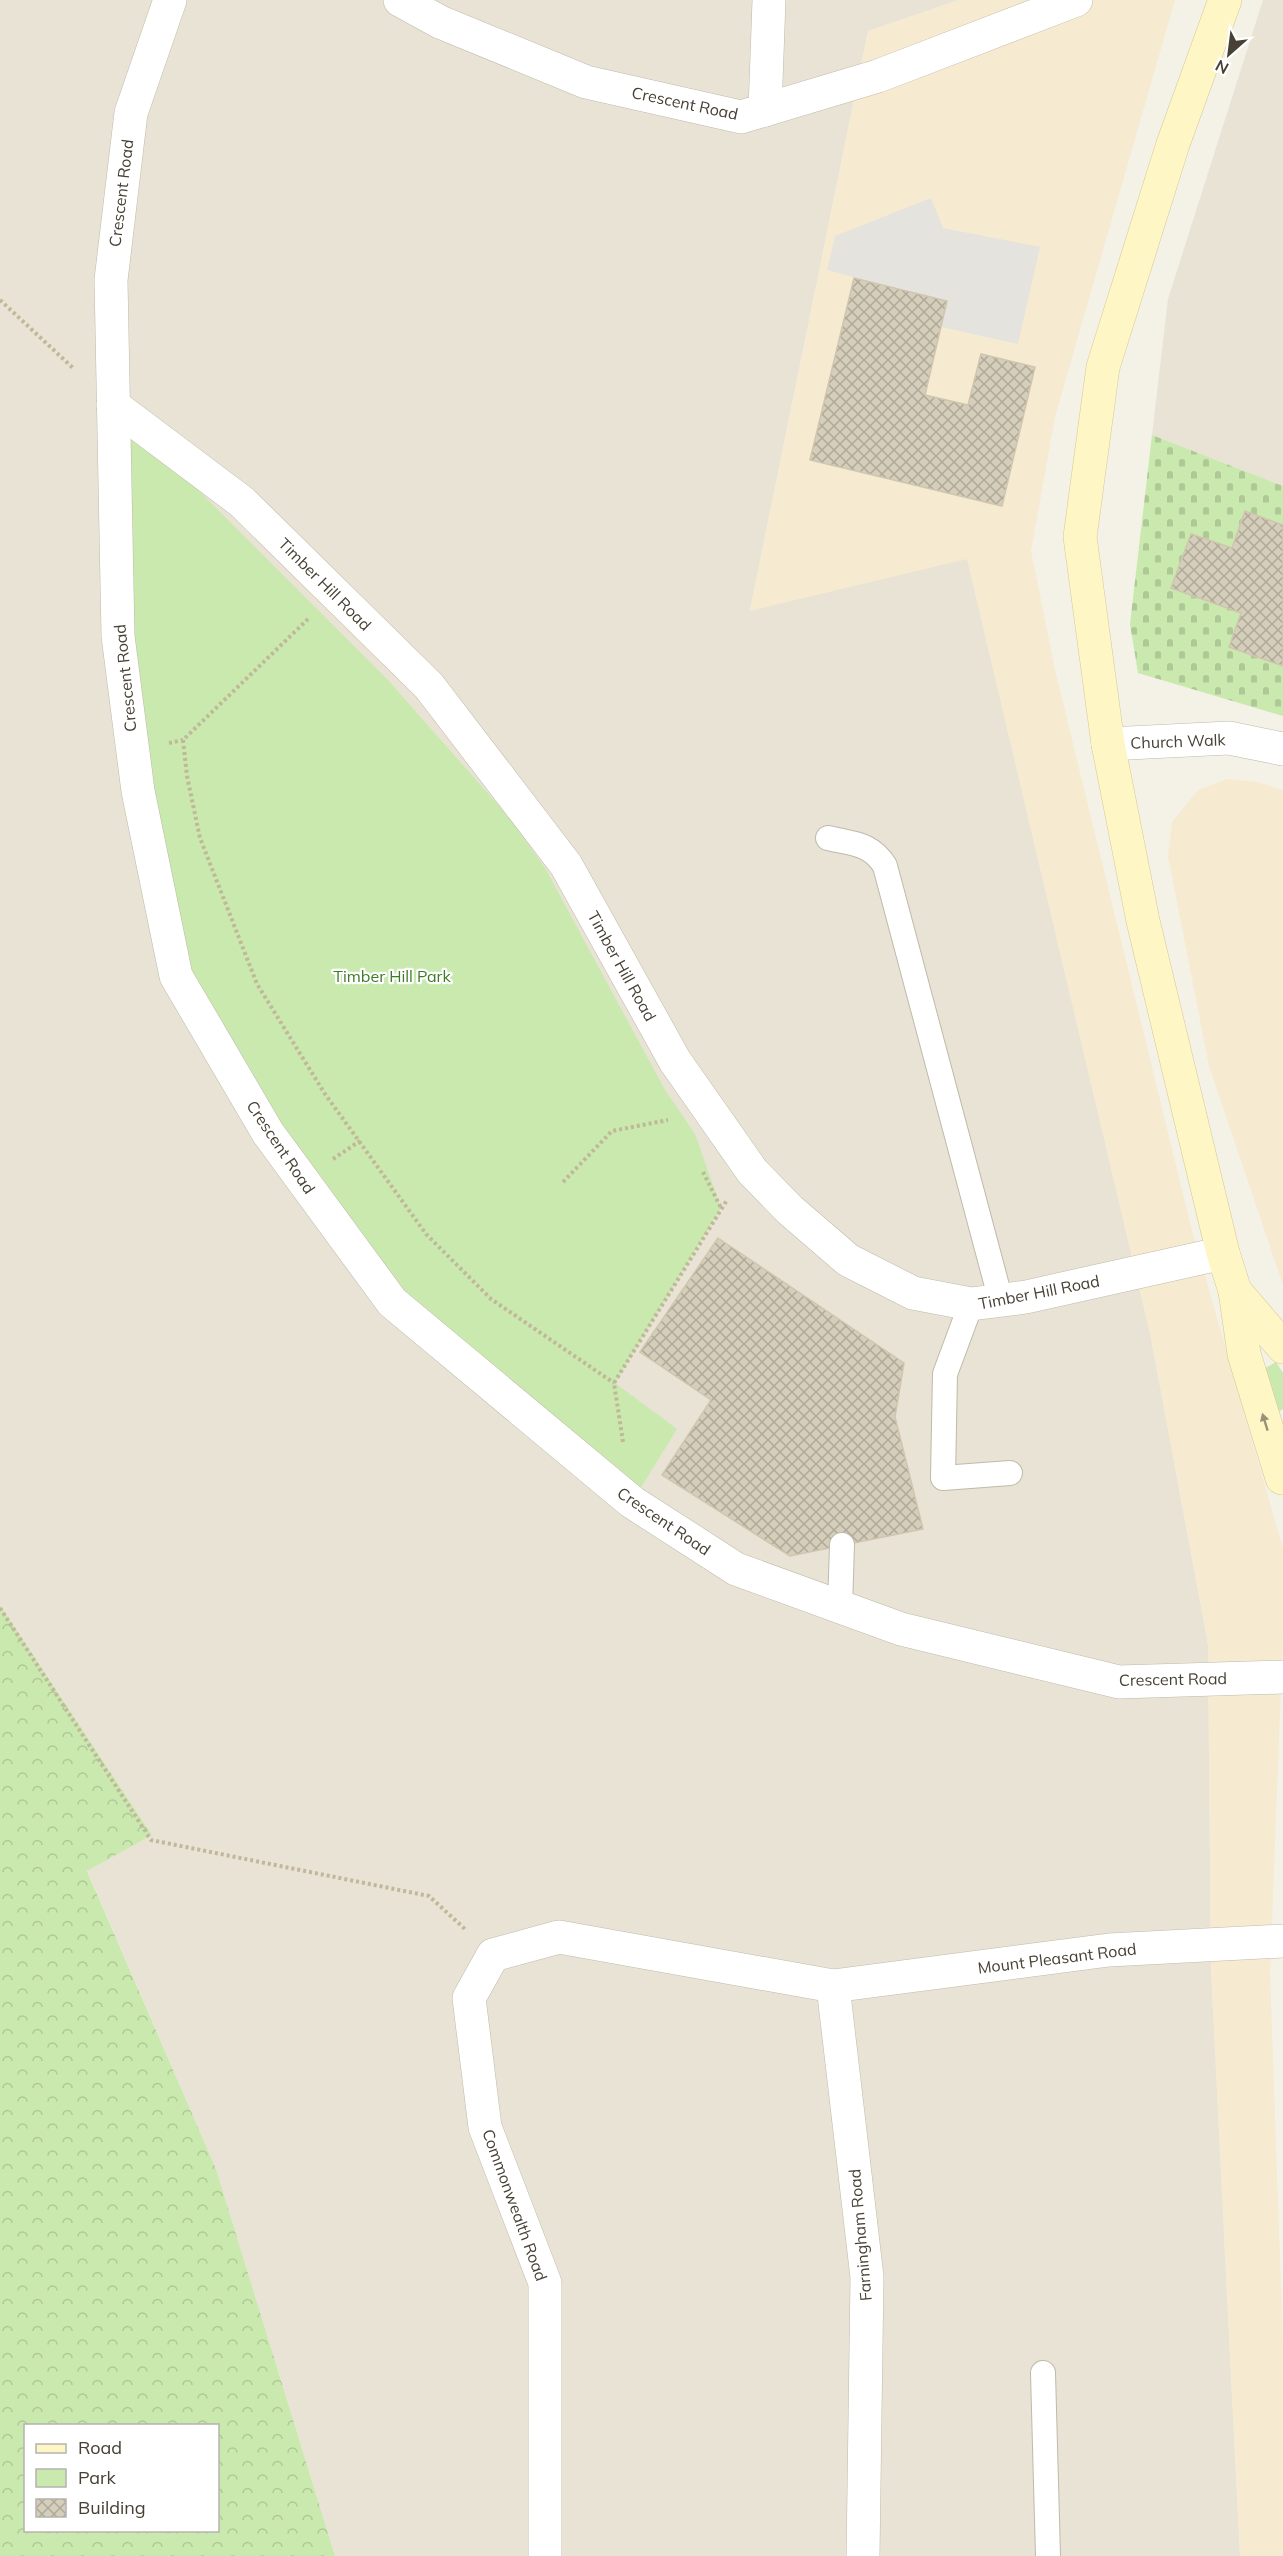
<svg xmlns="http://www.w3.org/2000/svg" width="1283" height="2556" viewBox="0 0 1283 2556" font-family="Mulish,sans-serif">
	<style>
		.residential { fill: #e8e3d4 }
		.commercial { fill: #f6ead1 }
		.green { fill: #c9e9ae }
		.forest { fill: url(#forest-crowns); fill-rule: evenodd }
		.cemetery { fill: url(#cemetery-stones) }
		.parking { fill: #e4e3de }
		.building { fill: url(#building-cross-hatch); stroke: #d0c6af; stroke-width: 1.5 }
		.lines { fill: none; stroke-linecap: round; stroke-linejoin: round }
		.lane-casing { stroke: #bfbaa9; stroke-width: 26 }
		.street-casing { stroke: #bfbaa9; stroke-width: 34 }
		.secondary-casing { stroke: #d5c995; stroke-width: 34 }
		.path { stroke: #c1b79a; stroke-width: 4; stroke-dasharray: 3 3; stroke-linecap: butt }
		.lane { stroke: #fff; stroke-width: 24 }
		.street { stroke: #fff; stroke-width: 33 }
		.secondary { stroke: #fff6c5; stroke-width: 33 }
		.oneway { fill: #9a9276 }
		.labels { text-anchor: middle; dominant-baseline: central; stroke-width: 4.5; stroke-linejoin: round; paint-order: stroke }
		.street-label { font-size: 16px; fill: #474135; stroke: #fff }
		.park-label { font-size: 16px; fill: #3f7a27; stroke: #fff }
	</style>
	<defs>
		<pattern id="forest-crowns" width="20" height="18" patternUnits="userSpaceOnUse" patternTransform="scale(1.5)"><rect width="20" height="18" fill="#c9e9ae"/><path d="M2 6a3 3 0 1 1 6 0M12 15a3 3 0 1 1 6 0" fill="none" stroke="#aec996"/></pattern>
		<pattern id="cemetery-stones" width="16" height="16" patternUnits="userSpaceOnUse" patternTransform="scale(1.5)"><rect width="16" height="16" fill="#c9e9ae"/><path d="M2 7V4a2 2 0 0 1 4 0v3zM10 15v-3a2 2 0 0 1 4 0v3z" fill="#aec996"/></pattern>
		<pattern id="building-cross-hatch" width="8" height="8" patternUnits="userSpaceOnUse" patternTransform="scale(1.5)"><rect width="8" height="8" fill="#d5cebb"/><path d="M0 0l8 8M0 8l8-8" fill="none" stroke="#afa999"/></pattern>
	</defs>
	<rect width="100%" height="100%" fill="#f4f1e6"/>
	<g class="residential">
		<polygon points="0,0 959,0 868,31 750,610 967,558 1150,1333 1208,1644 1211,1969 1240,2556 335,2556 216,2169 87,1870 152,1835 0,1605"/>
		<polygon points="1263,0 1283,0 1283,486 1152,435 1168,299"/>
	</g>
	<g class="commercial">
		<polygon points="959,0 1175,0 1055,417 1031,551 1055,670 1191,1227 1283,1549 1283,1632 1270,1974 1283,2346 1283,2556 1240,2556 1211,1969 1208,1644 1150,1333 967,559 750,611 868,31"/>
		<polygon points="1227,779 1257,782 1283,790 1283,1285 1209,1066 1168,856 1172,822 1198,790"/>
	</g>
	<g class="green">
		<polygon points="113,405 387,679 507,815 545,868 665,1090 695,1134 721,1208 615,1383 677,1429 632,1502 392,1302 176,976 138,791"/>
		<polygon points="1276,1362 1283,1373 1283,1409 1278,1412 1260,1371"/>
	</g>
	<path class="forest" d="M0,1605l152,230 -65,36 129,298 119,387h-335zM26,2426h192v104h-192z"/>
	<polygon class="cemetery" points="1152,435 1283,486 1283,716 1138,673 1130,624"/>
	<polygon class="parking" points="931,198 943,228 1040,247 1018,344 941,327 947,301 827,270 835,236"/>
	<g class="building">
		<polygon points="854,278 947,301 925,395 968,405 981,354 1035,367 1002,506 810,460"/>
		<polygon points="1245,511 1283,525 1283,666 1229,647 1241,613 1171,588 1191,534 1232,548"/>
		<polygon points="718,1238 904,1363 895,1417 923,1529 790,1556 662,1475 711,1400 640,1352"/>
	</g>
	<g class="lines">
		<defs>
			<g id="lane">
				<path d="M828,838c25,6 43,5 57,28l116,435"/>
				<polyline points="971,1304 945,1374 943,1478 1010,1473"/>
				<polyline points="840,1607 842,1545"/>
				<polyline points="1043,2373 1048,2556"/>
			</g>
			<g id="street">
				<polyline points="170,0 131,113 111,280 118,636 138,791 176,976 268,1133 392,1302 632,1502 736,1569 901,1629 1119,1682 1283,1677"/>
				<polyline points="400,0 440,22 586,82 741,117 878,76 1076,0"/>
				<polyline points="765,110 769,0"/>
				<polyline points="113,405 242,502 429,686 566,865 675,1061 752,1171 790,1210 848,1260 913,1293 971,1304 1026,1297 1223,1253"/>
				<polyline points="1108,744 1229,738 1283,749"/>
				<polyline points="833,1986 867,2277 863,2556"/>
				<polyline points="545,2556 545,2283 485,2127 469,1998 493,1955 559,1937 833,1986 1109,1950 1283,1941"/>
			</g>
			<g id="secondary">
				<polyline points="1225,0 1173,144 1103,367 1080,537 1108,744 1143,921 1223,1253 1235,1291 1244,1354 1282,1478"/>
				<polyline points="1235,1291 1283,1347"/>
			</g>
		</defs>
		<use href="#lane" class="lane-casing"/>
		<use href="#street" class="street-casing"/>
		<use href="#secondary" class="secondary-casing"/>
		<g class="path">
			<polyline points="0,300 73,368"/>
			<polyline points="308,619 183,740 187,776 200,838 257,984 325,1094 426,1234 491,1299 614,1383"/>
			<polyline points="169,743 183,740"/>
			<polyline points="333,1159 360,1141"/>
			<polyline points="703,1172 721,1208"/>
			<polyline points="563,1182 612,1131 668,1120"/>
			<polyline points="623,1442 614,1383 727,1200"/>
			<polyline points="0,1608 151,1840 429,1896 466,1930"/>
		</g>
		<use href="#lane" class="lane"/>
		<use href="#street" class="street"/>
		<use href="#secondary" class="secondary"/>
	</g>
	<defs><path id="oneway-solid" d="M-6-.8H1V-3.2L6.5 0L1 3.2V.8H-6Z" transform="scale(1.5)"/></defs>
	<use class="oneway" href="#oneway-solid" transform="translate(1265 1422) rotate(-107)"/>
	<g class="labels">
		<g class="street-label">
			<text transform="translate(685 103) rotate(12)">Crescent Road</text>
			<text transform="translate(121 193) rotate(-83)">Crescent Road</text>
			<text transform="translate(325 584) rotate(45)">Timber Hill Road</text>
			<text transform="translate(125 678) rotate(-96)">Crescent Road</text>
			<text transform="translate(1178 741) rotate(-2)">Church Walk</text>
			<text transform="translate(622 966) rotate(61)">Timber Hill Road</text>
			<text transform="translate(281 1147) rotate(56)">Crescent Road</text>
			<text transform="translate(1039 1292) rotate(-11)">Timber Hill Road</text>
			<text transform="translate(664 1521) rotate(34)">Crescent Road</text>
			<text transform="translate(1173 1679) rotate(-1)">Crescent Road</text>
			<text transform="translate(1057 1958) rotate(-7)">Mount Pleasant Road</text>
			<text transform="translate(515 2205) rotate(70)">Commonwealth Road</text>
			<text transform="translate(860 2235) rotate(-95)">Farningham Road</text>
		</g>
		<g class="park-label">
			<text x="392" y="976">Timber Hill Park</text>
		</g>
	</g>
	<rect x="24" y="2424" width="195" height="108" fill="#ffffff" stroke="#b5b3ae" stroke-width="1.5"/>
	<rect x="36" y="2444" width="30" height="9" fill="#fff6c5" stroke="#b5b3ae" stroke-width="1.5"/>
	<text x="78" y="2454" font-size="18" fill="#474135">Road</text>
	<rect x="36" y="2469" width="30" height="18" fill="#c9e9ae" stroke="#b5b3ae" stroke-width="1.5"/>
	<text x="78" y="2484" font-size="18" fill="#474135">Park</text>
	<rect x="36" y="2499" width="30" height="18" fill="url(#building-cross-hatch)" stroke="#b5b3ae" stroke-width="1.5"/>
	<text x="78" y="2514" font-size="18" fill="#474135">Building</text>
	<g transform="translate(1229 54) rotate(208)" stroke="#ffffff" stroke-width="4.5" paint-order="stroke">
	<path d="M0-4.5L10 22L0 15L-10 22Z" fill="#474135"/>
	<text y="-9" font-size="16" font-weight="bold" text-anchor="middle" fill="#474135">N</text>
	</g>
</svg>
